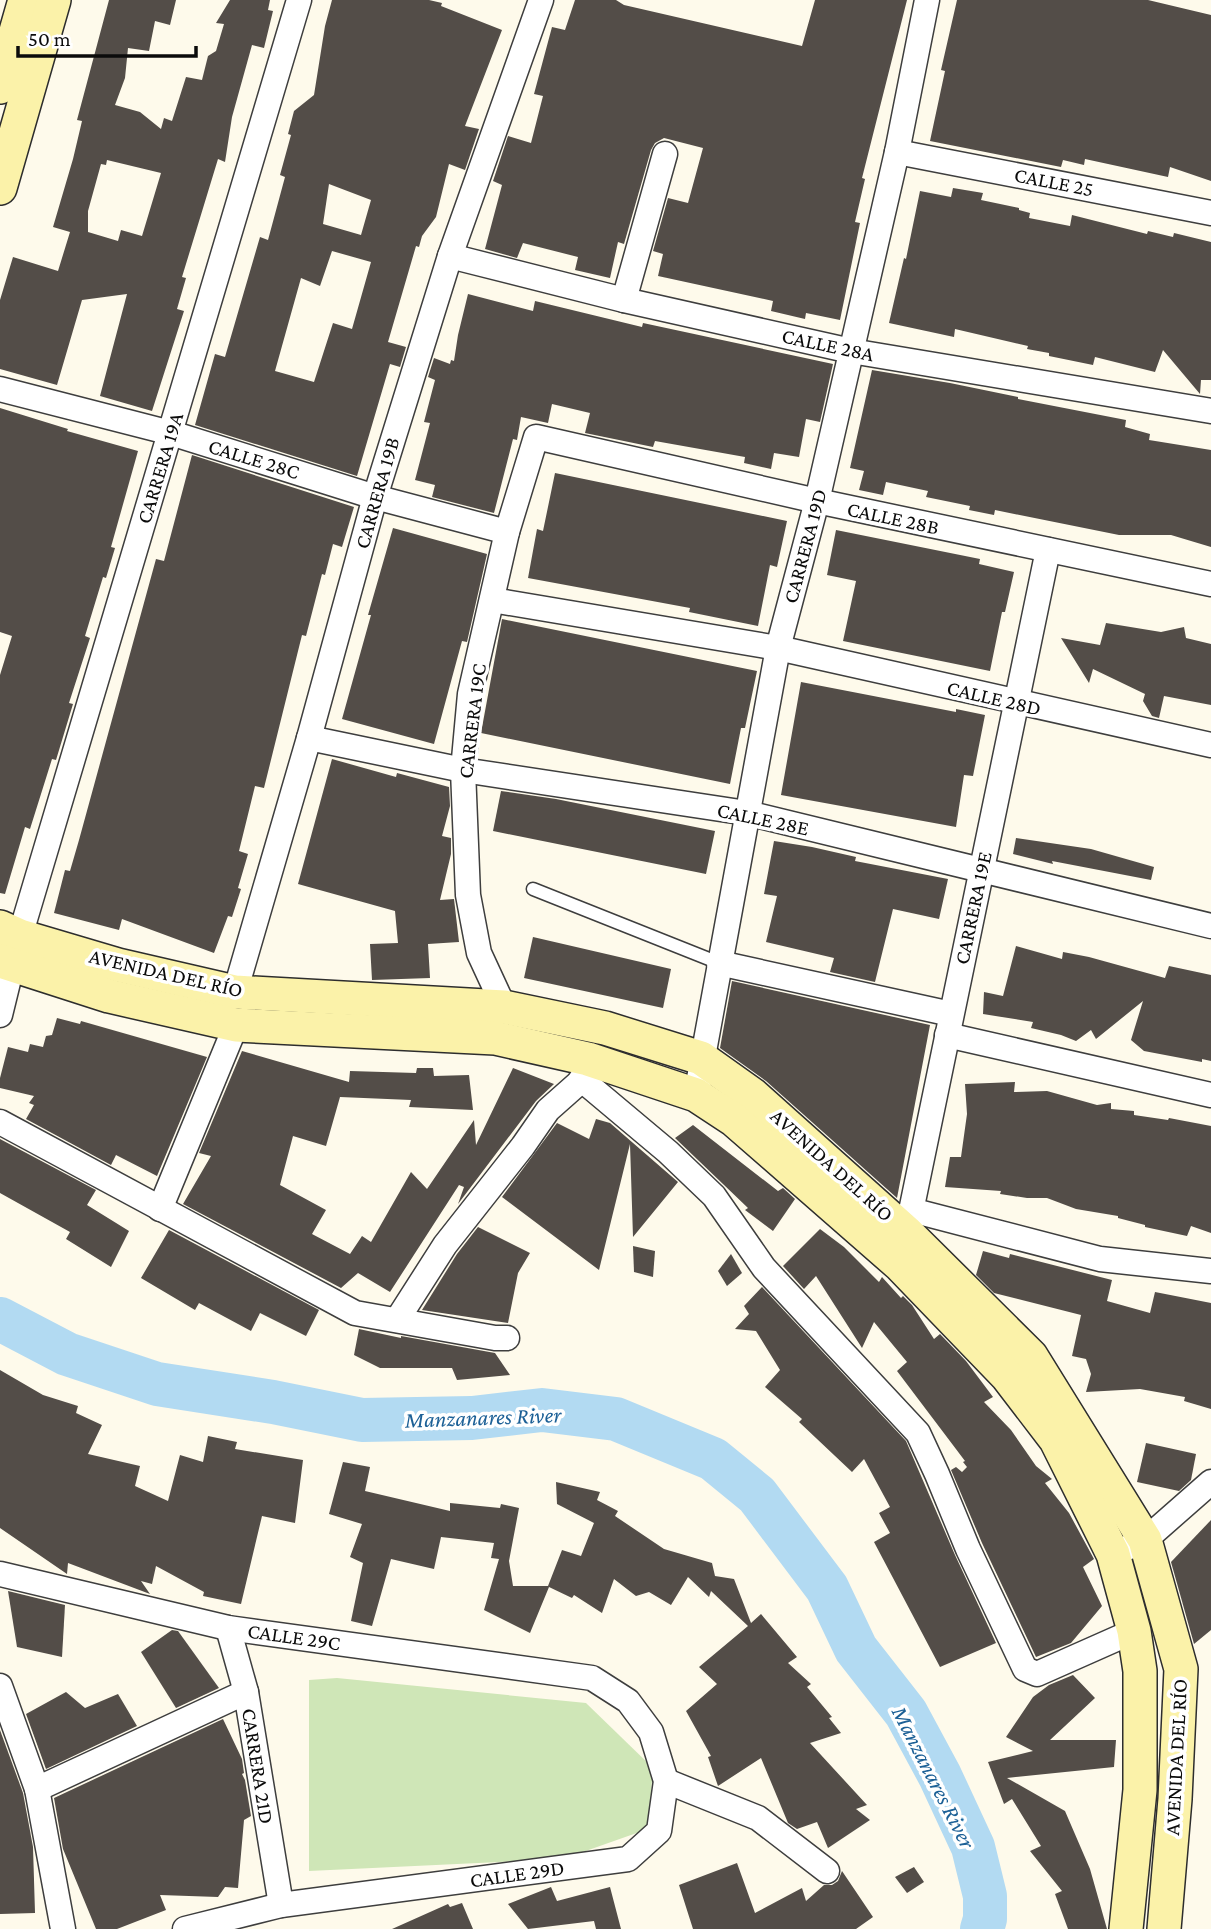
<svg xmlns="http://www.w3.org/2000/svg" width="1211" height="1929" viewBox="0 0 1211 1929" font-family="'Crimson Pro',serif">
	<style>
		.green { fill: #cfe6b7 }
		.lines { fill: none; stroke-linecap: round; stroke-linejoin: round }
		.river { stroke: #b2daf2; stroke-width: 44 }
		.building { fill: #534d48; fill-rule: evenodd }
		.service-casing { stroke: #3e3e3e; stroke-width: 15 }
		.minor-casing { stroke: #3e3e3e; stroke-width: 27 }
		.secondary-casing { stroke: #2d2d2d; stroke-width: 36 }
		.service { stroke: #fff; stroke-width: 12 }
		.minor { stroke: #fff; stroke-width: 24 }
		.secondary { stroke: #fbf2a9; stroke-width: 33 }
		.labels { text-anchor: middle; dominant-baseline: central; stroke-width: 7; stroke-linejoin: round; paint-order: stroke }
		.street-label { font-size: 21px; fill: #0b0b0b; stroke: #fff }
		.water-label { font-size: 23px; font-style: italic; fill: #1c6096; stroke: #fff }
	</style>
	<rect width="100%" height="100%" fill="#fefaeb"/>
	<polygon class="green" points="337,1678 586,1703 653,1768 648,1829 563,1859 309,1871 309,1680"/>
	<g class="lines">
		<polyline class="river" points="0,1319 67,1354 157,1384 273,1402 362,1420 472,1418 542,1410 616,1419 713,1459 757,1495 827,1588 856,1649 906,1713 940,1776 973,1847 985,1896 985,1919 982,1929"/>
	</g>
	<g class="building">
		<path d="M109,0h67l-6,25 -15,-4 -6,30 -21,-3 -3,30 -10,27 25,7 21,17 3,-11 8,3 14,-44 16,3 6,-24 8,-5 8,-27 -8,-1 14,-23h40l-2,10 5,1 -9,37 -12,-3 -20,72 -7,45 -7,-3 -36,118 4,1 -9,31 7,2 -32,100 -52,-15 27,-102 -45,6 -25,85 -57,-16v-69l13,-43 45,14 12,-39 -17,-5 20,-68 9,-38 -5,-1zM107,160l54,13 -19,63 -21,-6 -3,11 -30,-9v-21l13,-47 5,1z"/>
		<path d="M332,0h97l13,3 -1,3 61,24 -37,96 14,3 -14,41 -16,-6 -13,53 -14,19 -3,11 -3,-1 -28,96 18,5 -6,20 -10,-3 -33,112 -162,-51 20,-71 10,3 35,-120 8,3 17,-63 -5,-2 11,-40 -3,-1 6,-23 20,-16 11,-69zM329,184l42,16 -10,35 -38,-11zM332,251l39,11 -19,67 -19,-6 -19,59 -39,-11 26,-93 19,8z"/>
		<polygon points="575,0 616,0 624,5 802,46 815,0 907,0 862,178 865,179 855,222 860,223 840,320 806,313 805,319 771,311 773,301 658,276 663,254 653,251 668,198 688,203 703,148 664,138 655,143 651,150 624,244 618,242 610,278 575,270 578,257 523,243 517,258 485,249 502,185 493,181 508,136 531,143 543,96 534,94 552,27 565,30"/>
		<polygon points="957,0 1148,0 1211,15 1211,181 1170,167 1168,177 1085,159 1084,165 1063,160 1061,167 930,141 945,71 941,70"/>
		<polygon points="953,188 983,193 981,200 1019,208 1019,210 1030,213 1029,218 1070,226 1072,215 1147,234 1148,231 1173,237 1174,233 1211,242 1211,380 1201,380 1200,394 1163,350 1155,372 1095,357 1093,365 1049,356 1049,353 1027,349 1028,346 955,329 954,337 889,323 904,258 906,259 920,191 951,197"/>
		<polygon points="468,294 533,311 535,301 642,327 643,323 833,364 820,422 806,419 799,457 774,453 771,469 744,463 745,457 655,441 653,447 585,433 590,413 552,404 548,423 521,417 517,440 513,439 494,513 432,497 435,485 415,480 430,423 424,422 435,380 428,377 434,358 450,364 451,360 454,361 458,335"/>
		<polygon points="872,370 950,383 1018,397 1018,399 1126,420 1125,427 1150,434 1149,440 1211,450 1211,547 1171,535 1119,535 995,510 994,515 969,510 970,506 926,497 928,491 886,482 883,495 859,490 864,471 850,468"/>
		<polygon points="0,408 68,429 67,431 138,451 111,547 115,548 106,578 103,577 85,636 90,638 69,703 73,704 56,760 52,759 30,829 25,827 5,894 0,893 0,675 12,636 0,632"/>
		<polygon points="192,455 354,507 342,547 333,544 325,575 322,574 306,636 302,635 264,788 255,786 239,851 248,854 238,888 241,889 232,917 228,916 214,953 122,919 119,930 54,913 65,870 70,871 79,840 156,559 164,561"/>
		<polygon points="555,473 787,521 777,567 770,565 758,626 689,612 690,608 528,578 537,529 543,531"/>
		<polygon points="393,528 487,554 467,642 462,641 434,744 342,719 371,615 368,615"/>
		<polygon points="836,530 980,559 979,564 1014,572 1005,612 1002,612 990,671 843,641 856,581 827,575"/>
		<polygon points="502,619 757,671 745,728 741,728 730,784 481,733"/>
		<polygon points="1106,623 1161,632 1184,627 1186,638 1211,644 1211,705 1164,696 1159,718 1152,716 1143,701 1145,694 1093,669 1089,683 1061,638 1100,645"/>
		<polygon points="801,682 956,712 956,709 985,715 973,776 964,775 956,827 781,795"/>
		<polygon points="332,759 396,777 397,773 449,787 450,806 442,836 451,838 451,854 440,900 454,899 459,942 428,944 430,978 372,980 370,944 398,943 395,911 298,884"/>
		<polygon points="501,791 556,799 715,831 706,874 493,831"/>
		<polygon points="1016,838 1091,849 1154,867 1151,880 1052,861 1053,864 1013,854"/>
		<polygon points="774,841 812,847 856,857 855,861 948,879 939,919 893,909 875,982 830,972 834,958 766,942 777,896 764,894"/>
		<polygon points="533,937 671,969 663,1008 524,978"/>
		<polygon points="1016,946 1062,959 1063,952 1089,957 1165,978 1169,966 1211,975 1211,1061 1202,1059 1202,1062 1144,1051 1131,1040 1143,1001 1096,1039 1091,1030 1076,1041 1061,1035 1031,1028 1033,1022 983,1014 984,992 1003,996"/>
		<polygon points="732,981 930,1025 897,1198 766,1081 720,1048"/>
		<polygon points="57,1018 80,1024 81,1021 207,1057 157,1176 116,1155 111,1165 26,1119 34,1105 29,1103 34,1096 0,1088 0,1078 8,1047 28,1052 30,1044 43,1047 46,1036 52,1035"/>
		<polygon points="242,1051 349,1082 350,1071 416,1073 417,1068 433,1068 434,1076 469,1075 473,1110 409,1107 411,1100 340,1097 326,1146 293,1136 280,1185 326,1210 312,1234 350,1254 362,1236 371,1242 411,1172 427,1189 474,1120 476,1145 513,1068 554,1084 536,1101 458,1204 464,1187 459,1185 390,1292 358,1273 341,1288 183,1204 211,1156 199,1153"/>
		<polygon points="1015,1082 1014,1092 1047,1091 1097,1105 1111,1103 1111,1109 1134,1111 1134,1115 1168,1120 1169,1118 1211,1126 1211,1233 1191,1226 1187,1236 1145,1227 1145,1225 1118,1218 1118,1216 1076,1209 1047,1198 1027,1198 1000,1194 1001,1191 945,1187 950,1157 961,1157 967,1114 965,1084"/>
		<polygon points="596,1119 610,1123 678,1182 633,1237 630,1144 599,1270 502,1197 557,1123 589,1139"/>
		<polygon points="693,1125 778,1191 783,1188 795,1199 773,1231 745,1210 748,1208 675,1138"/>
		<polygon points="0,1139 96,1190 87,1205 129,1231 111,1267 66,1239 70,1232 0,1193"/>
		<polygon points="478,1227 530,1253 518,1273 508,1323 422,1310 457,1254"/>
		<polygon points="820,1229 844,1247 879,1282 882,1277 901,1298 903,1296 912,1305 934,1339 940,1334 966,1361 993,1397 984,1402 1011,1430 1036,1466 1052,1479 1045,1483 1069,1513 1094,1559 1083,1567 1102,1606 1071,1643 1036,1657 982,1543 951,1470 956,1467 962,1472 967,1467 963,1462 965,1461 897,1371 907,1362 874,1322 862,1348 816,1276 804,1289 783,1266"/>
		<polygon points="169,1230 319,1310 306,1336 260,1313 251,1331 199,1303 195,1310 141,1278"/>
		<polygon points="633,1246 655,1251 653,1277 634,1272"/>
		<polygon points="983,1251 1009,1258 1010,1254 1112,1280 1107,1301 1150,1313 1155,1292 1211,1303 1211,1409 1184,1401 1185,1397 1140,1389 1086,1392 1091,1374 1086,1359 1072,1356 1081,1315 994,1293 976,1275"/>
		<polygon points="731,1254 742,1273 727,1286 718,1271"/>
		<polygon points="762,1287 906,1441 955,1555 996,1643 940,1667 874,1542 890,1533 879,1513 890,1507 864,1459 852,1472 799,1422 802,1419 765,1387 780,1370 756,1331 735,1329 749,1314 744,1306"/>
		<polygon points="359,1329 401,1338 401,1336 495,1353 510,1375 457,1380 452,1368 380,1368 354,1355"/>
		<polygon points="0,1370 43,1395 78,1406 76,1413 102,1425 88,1454 140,1466 135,1486 168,1501 180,1455 203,1462 208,1436 237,1442 235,1449 303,1460 295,1523 262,1516 241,1604 203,1596 204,1592 156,1566 152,1584 141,1581 150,1594 68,1563 67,1574 0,1528"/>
		<polygon points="1146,1443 1196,1454 1191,1480 1179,1491 1137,1482"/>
		<polygon points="343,1462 370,1467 365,1491 450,1511 450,1503 500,1508 501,1504 519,1508 509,1561 513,1586 548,1586 562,1550 581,1556 594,1523 557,1504 556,1482 600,1492 597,1500 618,1511 615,1516 664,1549 712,1563 715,1576 734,1579 751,1623 761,1614 797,1657 788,1663 811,1684 807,1687 832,1717 829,1718 841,1733 810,1743 867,1805 856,1809 870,1820 828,1848 817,1822 797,1829 788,1823 761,1758 718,1786 708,1757 711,1756 686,1711 717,1684 699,1667 748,1626 711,1591 709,1597 688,1577 671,1605 649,1592 636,1596 614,1579 602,1613 574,1595 572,1598 549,1587 530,1633 484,1610 499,1559 491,1558 494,1543 441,1537 434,1569 391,1559 372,1626 351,1621 363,1563 350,1557 362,1524 329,1514"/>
		<polygon points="1211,1520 1211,1630 1194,1644 1171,1562"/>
		<polygon points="8,1591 65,1605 62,1657 17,1647"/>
		<polygon points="172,1630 178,1631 219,1688 176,1708 141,1652"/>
		<polygon points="1073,1675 1095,1698 1050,1740 1116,1740 1114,1767 1007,1778 1065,1811 1090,1869 1107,1929 1068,1929 1055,1894 1062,1891 1030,1851 1041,1846 1012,1799 1004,1804 988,1762 1033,1751 1006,1737 1033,1697 1049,1685"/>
		<polygon points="66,1692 85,1708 118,1694 137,1726 46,1769 26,1714"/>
		<polygon points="223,1719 242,1759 244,1773 242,1774 245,1780 251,1816 244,1820 238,1888 225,1887 218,1897 160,1895 166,1910 117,1929 96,1929 63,1849 54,1798"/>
		<polygon points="0,1730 23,1793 33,1847 35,1913 0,1914"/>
		<polygon points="737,1863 755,1913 802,1888 806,1901 824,1885 832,1885 838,1881 842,1871 873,1917 856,1929 693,1929 679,1885"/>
		<polygon points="914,1867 924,1882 907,1893 895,1877"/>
		<polygon points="551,1887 557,1901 610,1887 621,1929 596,1929 594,1921 528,1929 508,1904"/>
		<polygon points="462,1903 473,1929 392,1929 448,1904 450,1907"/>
	</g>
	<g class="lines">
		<defs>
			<polyline id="service" points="533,889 719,963"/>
			<g id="minor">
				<polyline points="897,152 1211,213"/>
				<polyline points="450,256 624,300 851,351 1211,411"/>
				<polyline points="624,300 665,154"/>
				<polyline points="0,389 171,433 375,497 507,532"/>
				<polyline points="492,600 778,648 1211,745"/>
				<polyline points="309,738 463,770 747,813 1211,926"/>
				<polyline points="20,936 299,0"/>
				<polyline points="719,963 951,1014"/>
				<polyline points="235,992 309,738 375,497 450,256 541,0"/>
				<polyline points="504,1007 479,953 468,895 463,770 470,694 507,532 536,437 817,501 1211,584"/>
				<polyline points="0,1015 12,966"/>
				<polyline points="947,1035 1211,1095"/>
				<polyline points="581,1079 668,1152 714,1196 764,1268 918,1433 937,1474 968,1549 1025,1669 1037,1674 1134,1631"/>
				<polyline points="696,1095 778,648 817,501 897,152 927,0"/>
				<polyline points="0,1122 355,1313 495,1338 507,1338"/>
				<polyline points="160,1209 236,1025"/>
				<polyline points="911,1210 1100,1259 1211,1271"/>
				<polyline points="904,1245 1048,550"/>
				<polyline points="397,1320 445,1245 523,1146 548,1110 592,1071"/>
				<polyline points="1113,1554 1145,1540 1211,1482"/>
				<polyline points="0,1574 228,1628 592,1678 628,1701 651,1732 666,1781 659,1831 628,1859 281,1905 185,1929"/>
				<polyline points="228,1628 246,1692 281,1905"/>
				<polyline points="0,1686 37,1789 63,1929"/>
				<polyline points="666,1781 758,1818 827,1871"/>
				<polyline points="37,1789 246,1692"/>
			</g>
			<g id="secondary">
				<polyline points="0,87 25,0"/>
				<polyline points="0,188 54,0"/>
				<polyline points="0,927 20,936 118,965 235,992 504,1007 605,1028 701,1058 753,1095 906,1232 1031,1356 1145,1540 1181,1669 1175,1799 1164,1929"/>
				<polyline points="0,961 109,996 236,1025 495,1038 588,1059 696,1095 734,1120 900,1265 1007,1376 1056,1440 1113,1554 1134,1631 1140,1671 1140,1790 1126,1929"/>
			</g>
		</defs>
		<use href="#service" class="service-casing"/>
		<use href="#minor" class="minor-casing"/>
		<use href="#secondary" class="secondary-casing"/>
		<use href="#service" class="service"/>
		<use href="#minor" class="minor"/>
		<use href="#secondary" class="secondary"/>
	</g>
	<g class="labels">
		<g class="street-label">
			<text transform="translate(1054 182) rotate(11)">CALLE 25</text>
			<text transform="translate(828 345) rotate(12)">CALLE 28A</text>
			<text transform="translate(254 459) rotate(17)">CALLE 28C</text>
			<text transform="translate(160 468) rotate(-73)">CARRERA 19A</text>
			<text transform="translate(377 493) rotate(-74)">CARRERA 19B</text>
			<text transform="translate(893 518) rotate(12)">CALLE 28B</text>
			<text transform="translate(805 546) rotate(-75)">CARRERA 19D</text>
			<text transform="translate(994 698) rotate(13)">CALLE 28D</text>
			<text transform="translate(472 721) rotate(-83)">CARRERA 19C</text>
			<text transform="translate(763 819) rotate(12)">CALLE 28E</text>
			<text transform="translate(973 908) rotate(-78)">CARRERA 19E</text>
			<text transform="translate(166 973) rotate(13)">AVENIDA DEL RÍO</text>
			<text transform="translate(832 1165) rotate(42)">AVENIDA DEL RÍO</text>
			<text transform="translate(294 1637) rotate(8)">CALLE 29C</text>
			<text transform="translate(1176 1757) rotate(-87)">AVENIDA DEL RÍO</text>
			<text transform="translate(258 1766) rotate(81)">CARRERA 21D</text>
			<text transform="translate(517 1874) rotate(-8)">CALLE 29D</text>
		</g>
		<g class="water-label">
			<text transform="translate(483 1417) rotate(-2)">Manzanares River</text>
			<text transform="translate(934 1777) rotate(63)">Manzanares River</text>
		</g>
	</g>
	<path d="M18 46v10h178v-10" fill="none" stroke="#0b0b0b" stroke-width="3.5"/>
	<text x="28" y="46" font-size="21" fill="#0b0b0b" stroke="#ffffff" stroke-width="5" paint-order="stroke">50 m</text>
</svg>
